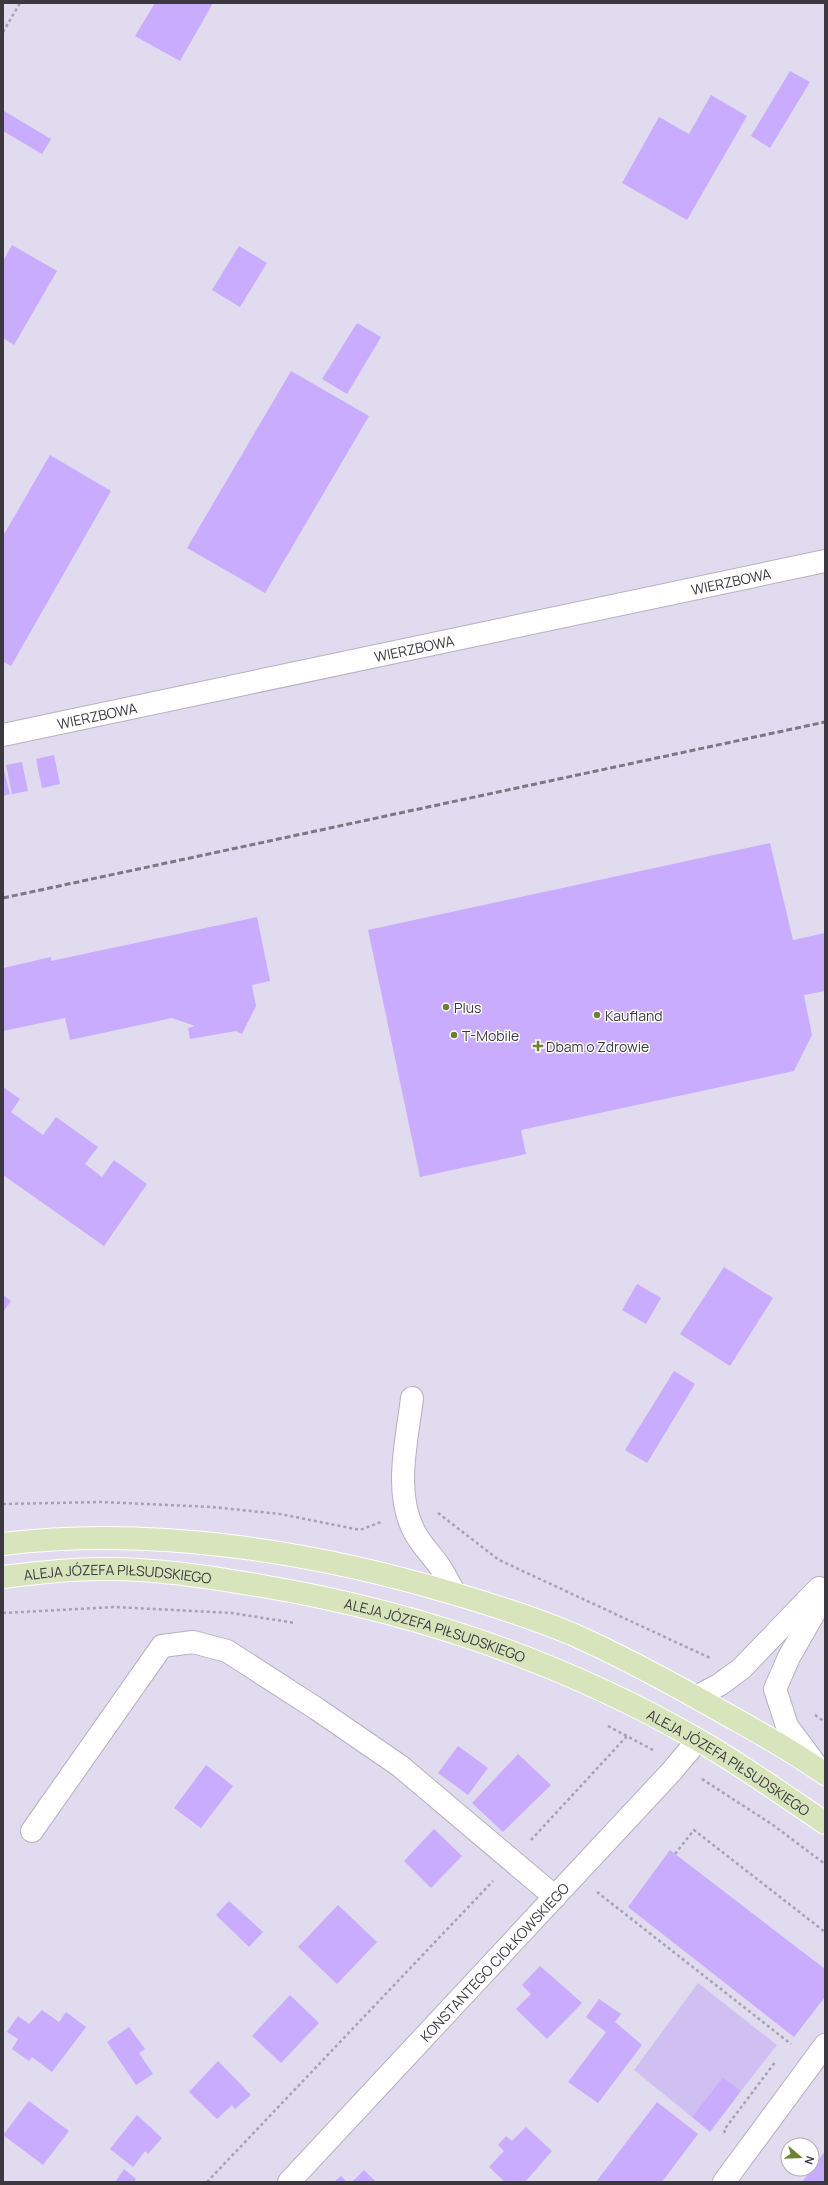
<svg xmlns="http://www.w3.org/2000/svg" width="828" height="2185" viewBox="0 0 828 2185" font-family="Manrope,sans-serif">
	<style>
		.green { fill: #d0c0f2 }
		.building { fill: #c9acfe }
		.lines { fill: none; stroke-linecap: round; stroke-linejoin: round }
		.minor-casing { stroke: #b5b0c2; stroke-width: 24 }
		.major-casing { stroke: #fff; stroke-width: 24 }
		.path { stroke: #a6a2b1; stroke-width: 2.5; stroke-dasharray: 3 3; stroke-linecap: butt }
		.minor { stroke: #fff; stroke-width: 22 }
		.major { stroke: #d7e4bc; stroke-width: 22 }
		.rail { stroke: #7b7784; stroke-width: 3; stroke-dasharray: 6 3; stroke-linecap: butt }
		.poi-dot { fill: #6c8132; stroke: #fff; stroke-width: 1.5 }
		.labels { text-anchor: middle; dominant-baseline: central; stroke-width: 3; stroke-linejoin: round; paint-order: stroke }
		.street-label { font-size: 14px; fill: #3b3840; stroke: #fff }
		.poi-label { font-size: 14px; fill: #3b3840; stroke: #fff; text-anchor: start }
	</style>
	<rect width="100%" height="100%" fill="#e0dbee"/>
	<polygon class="green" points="698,1983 777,2045 741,2091 723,2077 692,2117 634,2070"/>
	<g class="building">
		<polygon points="155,3 213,3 180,61 135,36"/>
		<polygon points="790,71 810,82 770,148 751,136"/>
		<polygon points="711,95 747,116 687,220 622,183 659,117 689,134"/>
		<polygon points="4,111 51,139 42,154 3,131"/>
		<polygon points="12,245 57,271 14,345 3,338 3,261"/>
		<polygon points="239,246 267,263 240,307 212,290"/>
		<polygon points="357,323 381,337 347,394 322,379"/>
		<polygon points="291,371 369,416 265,593 187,548"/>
		<polygon points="50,455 111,491 11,666 3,662 3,536"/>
		<polygon points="54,755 60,784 42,788 36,759"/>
		<polygon points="22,762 28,791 12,794 6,765"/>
		<polygon points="3,766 10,794 3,796"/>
		<polygon points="770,843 793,940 825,933 825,991 804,995 812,1035 794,1071 521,1130 526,1154 420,1177 368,930"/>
		<polygon points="257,917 270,981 252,985 256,1006 242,1034 236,1031 190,1039 188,1028 195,1026 172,1018 70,1040 65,1018 3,1031 3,968 51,957 51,961"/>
		<polygon points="3,1087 20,1099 11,1112 43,1135 56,1117 98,1147 85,1164 102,1177 114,1160 147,1184 104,1246 3,1175"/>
		<polygon points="724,1267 773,1298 730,1366 680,1334"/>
		<polygon points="637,1284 661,1298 646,1324 622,1310"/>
		<polygon points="3,1295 11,1301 3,1312"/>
		<polygon points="674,1371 695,1384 647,1463 625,1450"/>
		<polygon points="458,1746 488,1768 468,1795 438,1773"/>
		<polygon points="518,1754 551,1785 503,1832 472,1803"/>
		<polygon points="206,1765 233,1786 201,1828 174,1808"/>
		<polygon points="434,1829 462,1856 431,1888 404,1861"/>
		<polygon points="670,1850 825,1969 825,1997 794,2037 628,1907"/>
		<polygon points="229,1901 263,1932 249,1947 216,1915"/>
		<polygon points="338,1905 377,1942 337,1984 298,1947"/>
		<polygon points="540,1966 582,2003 547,2039 516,2009 531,1994 522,1985"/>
		<polygon points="290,1995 319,2023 281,2063 252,2036"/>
		<polygon points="599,1999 621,2014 615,2022 642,2045 598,2103 568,2082 606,2032 586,2017"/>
		<polygon points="42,2010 59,2022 66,2012 86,2027 52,2072 32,2057 29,2061 12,2049 18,2039 7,2032 18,2016 29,2024"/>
		<polygon points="129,2027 145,2049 139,2053 153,2074 136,2085 107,2042"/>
		<polygon points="218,2061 251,2095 235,2109 232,2105 217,2119 189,2092"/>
		<polygon points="723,2077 741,2091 710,2132 692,2117"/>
		<polygon points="29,2101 69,2131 43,2165 3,2135"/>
		<polygon points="657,2102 698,2134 662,2182 596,2182"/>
		<polygon points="137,2115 162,2138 148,2154 145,2151 133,2167 110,2149"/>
		<polygon points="526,2127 552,2151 525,2182 505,2182 489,2167 504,2151 498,2145 506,2136 512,2141"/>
		<polygon points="825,2151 825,2182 802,2182 812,2169"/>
		<polygon points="124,2169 136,2179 134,2182 115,2182"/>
		<polygon points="364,2170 376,2182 352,2182"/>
		<polygon points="341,2176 347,2182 334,2182"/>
	</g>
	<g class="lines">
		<defs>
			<g id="minor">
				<path id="s1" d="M3,735l822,-174"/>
				<path d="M412,1398c-5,43 -19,95 3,135 7,13 17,22 25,34 6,9 10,18 15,27"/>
				<polyline points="696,1697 719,1685 741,1669 819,1588"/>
				<polyline points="819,1769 787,1726 775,1689 789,1657 825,1594"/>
				<polyline points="32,1831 162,1646 193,1642 227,1651 317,1709 400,1766 555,1897"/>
				<path id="s2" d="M289,2182l382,-410 27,-32"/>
				<polyline points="724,2182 825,2045"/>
			</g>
			<g id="major">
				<path d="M3,1544c148,-18 308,7 449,49 41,12 81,25 120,41 52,23 103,51 152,79 34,19 69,38 101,61"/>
				<path id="s3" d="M3,1577c32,-4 64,-8 97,-8 54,-1 109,8 162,17 155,26 301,76 438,155 43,25 84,54 125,82"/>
			</g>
		</defs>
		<use href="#minor" class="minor-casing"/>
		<use href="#major" class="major-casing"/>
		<g class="path">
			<polyline points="3,32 20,3"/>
			<polyline points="3,1504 102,1502 212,1507 280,1514 360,1530 381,1522"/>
			<polyline points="438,1513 499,1560 710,1658"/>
			<polyline points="3,1613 115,1607 232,1613 295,1623"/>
			<polyline points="815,1715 825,1722"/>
			<polyline points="608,1726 653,1750"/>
			<polyline points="702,1779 773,1825 825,1864"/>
			<polyline points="531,1840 627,1736"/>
			<polyline points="675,1854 694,1830 825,1932"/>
			<polyline points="597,1892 791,2044"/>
			<polyline points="725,2133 724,2130 776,2061"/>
			<polyline points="207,2182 493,1881"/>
		</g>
		<use href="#minor" class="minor"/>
		<use href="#major" class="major"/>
		<polyline class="rail" points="3,898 825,722"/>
	</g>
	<g class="poi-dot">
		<circle cx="446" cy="1007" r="4"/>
		<circle cx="597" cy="1015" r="4"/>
		<circle cx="454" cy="1035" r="4"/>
		<path d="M536 1040h4v4h4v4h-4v4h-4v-4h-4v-4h4z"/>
	</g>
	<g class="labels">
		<g class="street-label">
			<text stroke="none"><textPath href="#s1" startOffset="744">WIERZBOWA</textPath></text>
			<text stroke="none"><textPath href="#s1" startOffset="420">WIERZBOWA</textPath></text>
			<text stroke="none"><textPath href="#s1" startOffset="96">WIERZBOWA</textPath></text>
			<text stroke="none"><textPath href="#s3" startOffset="115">ALEJA JÓZEFA PIŁSUDSKIEGO</textPath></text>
			<text stroke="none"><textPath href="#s3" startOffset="439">ALEJA JÓZEFA PIŁSUDSKIEGO</textPath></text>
			<text stroke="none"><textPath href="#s3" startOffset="763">ALEJA JÓZEFA PIŁSUDSKIEGO</textPath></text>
			<text stroke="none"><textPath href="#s2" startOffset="301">KONSTANTEGO CIOŁKOWSKIEGO</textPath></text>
		</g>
		<g class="poi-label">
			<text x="454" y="1007">Plus</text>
			<text x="605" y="1015">Kaufland</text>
			<text x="462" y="1035">T-Mobile</text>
			<text x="546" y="1046">Dbam o Zdrowie</text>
		</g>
	</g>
	<rect width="828" height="2185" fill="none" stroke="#3b3840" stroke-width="8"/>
	<g transform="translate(800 2157) rotate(109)"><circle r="19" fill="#ffffff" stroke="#b1afb3"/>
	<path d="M0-3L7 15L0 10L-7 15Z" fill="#6c8132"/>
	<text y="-6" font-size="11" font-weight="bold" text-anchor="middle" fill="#3b3840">N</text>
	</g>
</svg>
